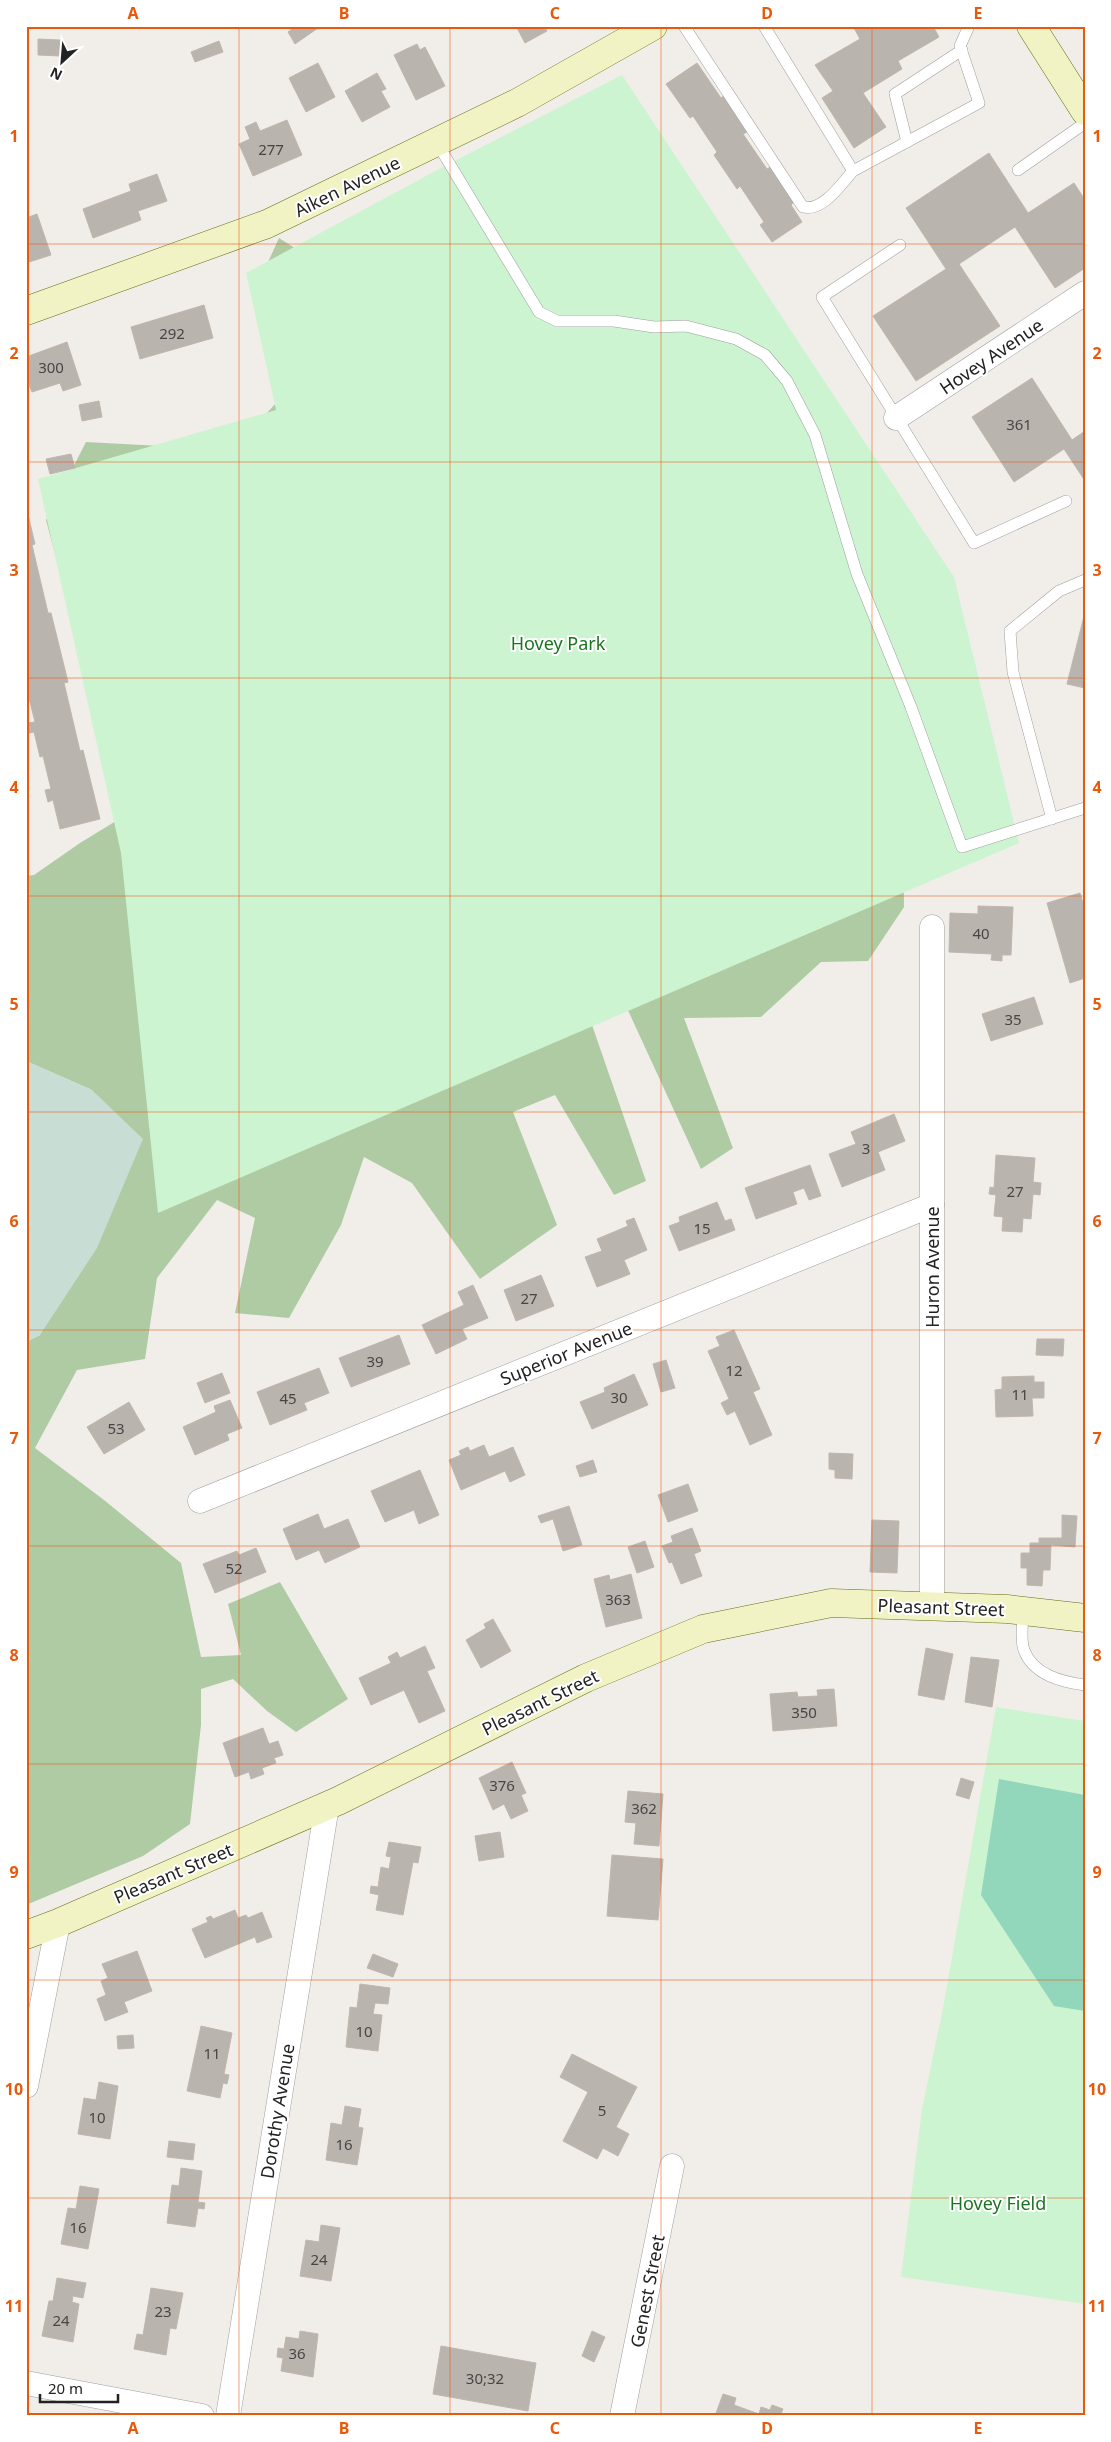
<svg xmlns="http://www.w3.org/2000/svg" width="1111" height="2442" viewBox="0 0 1111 2442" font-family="'Noto Sans',sans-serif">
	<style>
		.forest { fill: #afcba3 }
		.wetland { fill: #c8ddd3 }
		.park { fill: #cdf4d0 }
		.pitch { fill: #92d6bb }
		.building { fill: #bab4af; stroke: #c1b6ad }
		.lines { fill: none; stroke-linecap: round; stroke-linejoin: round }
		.lane-casing { stroke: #9f9f9f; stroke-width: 12 }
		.street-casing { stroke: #9f9f9f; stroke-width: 25 }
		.secondary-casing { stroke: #656e13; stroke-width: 29 }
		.lane { stroke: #fff; stroke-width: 11 }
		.street { stroke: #fff; stroke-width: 24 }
		.secondary { stroke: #f1f3c5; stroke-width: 28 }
		.grid { fill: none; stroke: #e8590c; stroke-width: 1; stroke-opacity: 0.55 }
		.labels { text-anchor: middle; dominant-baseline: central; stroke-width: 4; stroke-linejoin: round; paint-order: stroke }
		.number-label { font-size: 15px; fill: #484645 }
		.street-label { font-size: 18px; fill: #222; stroke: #fff }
		.park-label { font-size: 18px; fill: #1a7521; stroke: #fff }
		.neatline { fill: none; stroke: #e8590c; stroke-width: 2 }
		.grid-label { font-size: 16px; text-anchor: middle; font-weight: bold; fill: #e8590c }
	</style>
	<rect width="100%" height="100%" fill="#f1eeea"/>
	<polygon class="forest" points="279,238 358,288 903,836 904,907 868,961 821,962 761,1017 684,1018 733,1148 701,1169 626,1006 592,1025 646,1181 614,1195 555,1095 513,1112 557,1225 480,1279 412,1183 364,1157 341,1225 289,1318 235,1313 255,1218 217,1200 157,1278 145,1359 77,1370 35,1448 104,1500 181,1563 201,1657 241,1655 228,1604 280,1582 348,1699 296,1732 267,1711 233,1679 201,1689 201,1725 190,1824 143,1856 26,1905 26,1342 40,1335 92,1090 26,1061 26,876 34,875 80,843 124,816 46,520 86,442 161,446 257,424 285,393 254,293"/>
	<polygon class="wetland" points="26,1061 92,1090 143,1139 97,1248 40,1335 26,1342"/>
	<g class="park">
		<polygon points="622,75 954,577 1019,843 158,1213 121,853 38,479 276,410 246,273 439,169"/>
		<polygon points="996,1707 1085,1721 1085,2304 901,2277 922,2109 943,2008"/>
	</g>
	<polygon class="pitch" points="999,1779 1085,1795 1085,2011 1054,2006 981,1895"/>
	<g class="building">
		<polygon points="296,26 316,26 318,28 295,44 288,32"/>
		<polygon points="516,26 544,26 547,31 525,43"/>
		<polygon points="858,26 933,26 939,37 898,61 902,69 863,93 886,127 854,148 822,98 833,91 815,65 860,39 854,28"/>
		<polygon points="38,39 60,40 60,56 38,55"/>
		<polygon points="219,41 223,52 195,62 191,52"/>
		<polygon points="417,44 420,50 425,47 445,86 416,100 394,55"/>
		<polygon points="318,63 335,97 306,112 289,78"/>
		<polygon points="697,63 721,98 725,95 749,131 743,134 767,169 772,166 795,201 791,205 802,222 772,242 760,225 764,222 740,186 737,189 714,155 717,152 693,116 690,118 666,84"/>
		<polygon points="377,73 386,89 381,91 390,107 362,122 345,91"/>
		<polygon points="287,120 302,155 253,176 239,144 250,139 245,127 256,122 260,131"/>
		<polygon points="989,153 1028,213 1074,183 1085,200 1085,268 1055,288 1015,227 959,264 1000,326 916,381 873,316 946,269 906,208"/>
		<polygon points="157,174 167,201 138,211 141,220 93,238 83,209 131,191 129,184"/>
		<polygon points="37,214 51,255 26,263 26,218"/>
		<polygon points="204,305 213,338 140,359 131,327"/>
		<polygon points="67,342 81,385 63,391 60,383 32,392 26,377 26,357"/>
		<polygon points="1032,378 1072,440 1085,431 1085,481 1064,449 1014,482 972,417"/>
		<polygon points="99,401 102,417 82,421 79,405"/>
		<polygon points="71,454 75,468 50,474 46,459"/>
		<polygon points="26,506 35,544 32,545 48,613 51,613 68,682 64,683 80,751 83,750 100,819 60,829 53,800 48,802 45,790 51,789 43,756 40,757 34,732 29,733 27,723 35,722 26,686"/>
		<polygon points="1085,612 1085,688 1067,684"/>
		<polygon points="1080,893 1085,910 1085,978 1070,983 1047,903"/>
		<polygon points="978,906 1013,907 1011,955 1002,955 1002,961 991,960 992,954 949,952 950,913 978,914"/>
		<polygon points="1034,997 1043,1024 991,1041 982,1014"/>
		<polygon points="894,1114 905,1141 878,1152 885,1170 842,1187 829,1154 856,1144 851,1132"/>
		<polygon points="996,1155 1035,1158 1033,1182 1041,1183 1040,1195 1033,1194 1031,1219 1023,1218 1022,1232 1002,1231 1003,1217 994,1216 996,1195 989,1194 990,1187 994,1188"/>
		<polygon points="810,1165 821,1196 809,1200 804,1188 793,1192 797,1204 756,1219 745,1188"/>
		<polygon points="717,1202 725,1221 731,1219 735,1230 679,1251 669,1226 680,1222 679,1217"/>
		<polygon points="634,1218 647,1250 624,1260 630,1274 597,1287 585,1257 602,1251 597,1239 628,1226 626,1221"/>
		<polygon points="541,1275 554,1306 516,1321 504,1290"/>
		<polygon points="473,1285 488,1318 462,1329 467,1339 436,1354 422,1325 464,1305 458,1292"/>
		<polygon points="734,1330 760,1389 753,1392 772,1435 750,1445 735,1411 727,1415 721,1403 729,1399 708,1351 720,1346 716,1337"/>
		<polygon points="399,1335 410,1364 351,1387 339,1358"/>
		<polygon points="1037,1339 1064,1339 1063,1356 1036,1355"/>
		<polygon points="666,1360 675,1388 661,1392 653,1364"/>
		<polygon points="319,1368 329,1393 304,1403 307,1410 270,1425 257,1392"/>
		<polygon points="222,1373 230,1393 205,1403 197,1383"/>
		<polygon points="634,1374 648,1405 592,1429 580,1402 605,1392 604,1388"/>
		<polygon points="1034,1376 1034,1382 1044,1382 1044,1398 1032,1398 1033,1416 996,1417 995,1390 1002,1389 1002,1377"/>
		<polygon points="230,1400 242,1428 227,1434 229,1440 195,1455 183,1427 216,1412 214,1406"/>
		<polygon points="129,1402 145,1430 104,1454 87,1427"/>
		<polygon points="484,1445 489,1457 513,1447 525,1475 510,1482 505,1471 461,1490 449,1460 461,1455 459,1451 468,1447 470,1451"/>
		<polygon points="829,1453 853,1454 852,1479 835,1478 835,1470 829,1469"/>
		<polygon points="593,1460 597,1472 580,1477 576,1466"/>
		<polygon points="420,1470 439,1515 419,1524 414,1510 385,1522 371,1491"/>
		<polygon points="688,1484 698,1511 668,1522 658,1495"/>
		<polygon points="569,1506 582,1545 563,1551 553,1519 541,1523 538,1516"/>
		<polygon points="318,1514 324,1529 348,1519 360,1547 325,1563 319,1550 296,1560 283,1529"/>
		<polygon points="1062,1515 1077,1516 1075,1547 1051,1545 1050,1570 1043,1570 1042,1586 1027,1585 1027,1568 1021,1568 1021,1553 1030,1553 1030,1543 1039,1543 1039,1538 1062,1538"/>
		<polygon points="872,1520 899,1521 897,1573 870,1572"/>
		<polygon points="692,1528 701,1551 694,1554 702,1576 681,1584 672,1562 669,1563 662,1546 673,1542 671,1536"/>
		<polygon points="645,1541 654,1567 637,1573 628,1547"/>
		<polygon points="256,1548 266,1572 215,1593 203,1564 237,1551 239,1555"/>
		<polygon points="631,1574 642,1618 606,1627 594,1579 609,1575 610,1580"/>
		<polygon points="493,1619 511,1651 481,1668 466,1640 486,1628 484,1624"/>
		<polygon points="425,1646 435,1668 427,1671 445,1711 419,1723 404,1690 371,1705 359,1678 391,1663 388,1657 397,1652 400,1658"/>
		<polygon points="926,1648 953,1654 944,1700 918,1695"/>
		<polygon points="971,1657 999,1660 992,1707 965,1702"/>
		<polygon points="834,1689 837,1726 773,1731 770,1694 797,1692 798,1697 818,1696 817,1690"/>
		<polygon points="263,1728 269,1744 278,1741 283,1755 274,1758 276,1763 262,1768 264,1774 251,1779 249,1772 235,1777 223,1743"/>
		<polygon points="512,1762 526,1793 521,1795 528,1811 511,1819 504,1804 493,1810 479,1778"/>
		<polygon points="961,1778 974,1782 969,1799 956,1795"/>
		<polygon points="628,1791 663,1794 659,1846 634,1844 636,1823 625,1822"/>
		<polygon points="500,1832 504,1857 479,1861 475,1836"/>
		<polygon points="389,1842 421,1847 418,1863 413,1862 403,1915 376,1910 379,1895 370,1893 371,1886 378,1887 381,1867 389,1869 391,1857 386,1856"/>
		<polygon points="612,1855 663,1859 658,1920 607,1916"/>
		<polygon points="235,1910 238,1918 246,1915 248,1918 262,1912 272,1937 257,1943 255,1937 205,1958 192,1929 208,1922 206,1918 211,1916 213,1919"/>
		<polygon points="137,1951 152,1991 124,2002 128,2012 105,2021 97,1999 106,1995 101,1981 108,1978 102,1964"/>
		<polygon points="373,1954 398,1964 393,1977 367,1968"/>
		<polygon points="360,1984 390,1988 388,2004 375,2003 373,2014 382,2015 378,2051 346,2047 350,2007 357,2008"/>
		<polygon points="201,2026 232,2033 224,2074 229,2075 227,2084 223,2083 220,2098 187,2091"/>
		<polygon points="133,2035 134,2048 118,2049 117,2036"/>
		<polygon points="572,2054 637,2087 616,2127 629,2134 618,2156 603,2148 597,2159 563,2141 588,2092 560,2077"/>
		<polygon points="99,2082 118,2086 110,2139 78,2134 84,2098 96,2100"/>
		<polygon points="345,2106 361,2109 358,2127 363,2128 357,2165 326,2160 331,2123 342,2125"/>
		<polygon points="169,2141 195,2144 193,2160 167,2157"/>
		<polygon points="181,2168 202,2171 198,2202 205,2203 204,2209 198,2208 195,2227 167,2223 172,2185 179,2186"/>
		<polygon points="80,2186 99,2189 88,2249 61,2244 68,2208 76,2209"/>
		<polygon points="321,2225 340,2228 331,2281 300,2276 306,2240 319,2242"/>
		<polygon points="57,2278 86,2283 83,2298 73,2296 72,2302 79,2304 73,2342 42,2336 49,2301 53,2301"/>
		<polygon points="151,2288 183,2293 176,2329 170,2328 166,2355 134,2349 137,2334 143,2335"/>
		<polygon points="300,2331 318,2334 313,2377 281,2371 283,2358 277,2357 278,2348 284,2349 286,2337 299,2339"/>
		<polygon points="592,2331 605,2337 594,2362 582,2356"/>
		<polygon points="441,2346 536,2363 528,2411 433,2394"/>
		<polygon points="723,2394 736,2398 734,2405 759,2414 761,2407 770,2410 772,2405 783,2409 780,2416 715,2416"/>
	</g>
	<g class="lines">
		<defs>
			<g id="lane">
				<path d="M684,26l119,181c20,5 38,-23 50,-36"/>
				<polyline points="764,26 853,171 979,103 960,46 969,26"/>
				<polyline points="907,142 895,94 962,50"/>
				<polyline points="437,143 539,312 557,321 614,321 654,327 686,326 736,339 765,355 787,381 815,435 857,574 911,707 962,847 1085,808"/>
				<polyline points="1018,170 1085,123"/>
				<polyline points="900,245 822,297 974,543 1066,501"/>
				<polyline points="1052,819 1013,672 1010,631 1059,591 1085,580"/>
				<path d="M1023,1611c0,11 -3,29 1,39 9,25 38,32 61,35"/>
			</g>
			<g id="street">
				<polyline points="896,418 1085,293"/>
				<polyline points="200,1501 932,1205"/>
				<polyline points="932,1607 932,927"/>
				<polyline points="26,2086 58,1923"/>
				<polyline points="26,2383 202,2416"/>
				<polyline points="228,2416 327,1806"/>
				<polyline points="622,2416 672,2166"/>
			</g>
			<g id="secondary">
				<polyline points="1031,26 1085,111"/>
				<polyline points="26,311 267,224 517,103 653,26"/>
				<polyline points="26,1935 58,1923 338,1801 586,1678 703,1629 831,1603 1007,1609 1085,1618"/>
			</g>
		</defs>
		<use href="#lane" class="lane-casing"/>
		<use href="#street" class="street-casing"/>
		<use href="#secondary" class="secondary-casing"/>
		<use href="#lane" class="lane"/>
		<use href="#street" class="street"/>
		<use href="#secondary" class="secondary"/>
	</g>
	<path class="grid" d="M239,26v2390M450,26v2390M661,26v2390M872,26v2390M26,244h1059M26,462h1059M26,678h1059M26,896h1059M26,1112h1059M26,1330h1059M26,1546h1059M26,1764h1059M26,1980h1059M26,2198h1059"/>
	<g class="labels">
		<g class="number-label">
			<text x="271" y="149">277</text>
			<text x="172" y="333">292</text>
			<text x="51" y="367">300</text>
			<text x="1019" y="424">361</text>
			<text x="981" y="933">40</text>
			<text x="1013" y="1019">35</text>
			<text x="866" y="1148">3</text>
			<text x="1015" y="1191">27</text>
			<text x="702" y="1228">15</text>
			<text x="529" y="1298">27</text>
			<text x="375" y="1361">39</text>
			<text x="734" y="1370">12</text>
			<text x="1020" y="1394">11</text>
			<text x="619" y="1397">30</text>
			<text x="288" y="1398">45</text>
			<text x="116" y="1428">53</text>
			<text x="234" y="1568">52</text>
			<text x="618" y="1599">363</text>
			<text x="804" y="1712">350</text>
			<text x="502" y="1785">376</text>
			<text x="644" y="1808">362</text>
			<text x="364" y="2031">10</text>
			<text x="212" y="2053">11</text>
			<text x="602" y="2110">5</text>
			<text x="97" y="2117">10</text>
			<text x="344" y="2144">16</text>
			<text x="78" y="2227">16</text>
			<text x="319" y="2259">24</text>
			<text x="163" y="2311">23</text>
			<text x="61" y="2320">24</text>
			<text x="297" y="2353">36</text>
			<text x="485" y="2378">30;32</text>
		</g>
		<g class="street-label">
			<text transform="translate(347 186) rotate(-26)">Aiken Avenue</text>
			<text transform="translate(991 356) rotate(-34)">Hovey Avenue</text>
			<text transform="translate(932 1267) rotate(-90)">Huron Avenue</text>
			<text transform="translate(566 1353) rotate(-22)">Superior Avenue</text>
			<text transform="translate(941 1607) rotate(2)">Pleasant Street</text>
			<text transform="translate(540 1702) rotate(-26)">Pleasant Street</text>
			<text transform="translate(173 1873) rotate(-23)">Pleasant Street</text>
			<text transform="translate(277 2111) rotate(-81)">Dorothy Avenue</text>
			<text transform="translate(647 2291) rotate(-79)">Genest Street</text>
		</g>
		<g class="park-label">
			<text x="558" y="643">Hovey Park</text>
			<text x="998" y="2203">Hovey Field</text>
		</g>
	</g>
	<rect width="1111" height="2442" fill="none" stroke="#ffffff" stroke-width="55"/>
	<g transform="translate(62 62) rotate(206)" stroke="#ffffff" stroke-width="4" paint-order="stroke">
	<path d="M0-4L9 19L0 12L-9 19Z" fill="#222222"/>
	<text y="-8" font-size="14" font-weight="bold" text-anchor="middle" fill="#222222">N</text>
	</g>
	<path d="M40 2394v8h78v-8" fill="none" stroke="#222222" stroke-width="2.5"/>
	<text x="48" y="2394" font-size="15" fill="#222222" stroke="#ffffff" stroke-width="4" paint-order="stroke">20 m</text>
	<rect x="28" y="28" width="1056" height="2386" class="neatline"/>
	<g class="grid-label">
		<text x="133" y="19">A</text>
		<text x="344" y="19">B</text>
		<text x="555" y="19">C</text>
		<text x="767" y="19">D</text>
		<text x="978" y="19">E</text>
		<text x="14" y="142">1</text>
		<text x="1097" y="142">1</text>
		<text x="14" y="359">2</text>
		<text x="1097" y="359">2</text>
		<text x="14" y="576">3</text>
		<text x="1097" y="576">3</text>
		<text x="14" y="793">4</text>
		<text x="1097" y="793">4</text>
		<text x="14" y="1010">5</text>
		<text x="1097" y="1010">5</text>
		<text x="14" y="1227">6</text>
		<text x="1097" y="1227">6</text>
		<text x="14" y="1444">7</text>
		<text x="1097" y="1444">7</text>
		<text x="14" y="1661">8</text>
		<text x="1097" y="1661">8</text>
		<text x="14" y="1878">9</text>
		<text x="1097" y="1878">9</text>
		<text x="14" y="2095">10</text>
		<text x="1097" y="2095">10</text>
		<text x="14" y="2312">11</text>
		<text x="1097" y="2312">11</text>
		<text x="133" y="2434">A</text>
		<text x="344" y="2434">B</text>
		<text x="555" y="2434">C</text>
		<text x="767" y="2434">D</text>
		<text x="978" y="2434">E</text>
	</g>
</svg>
